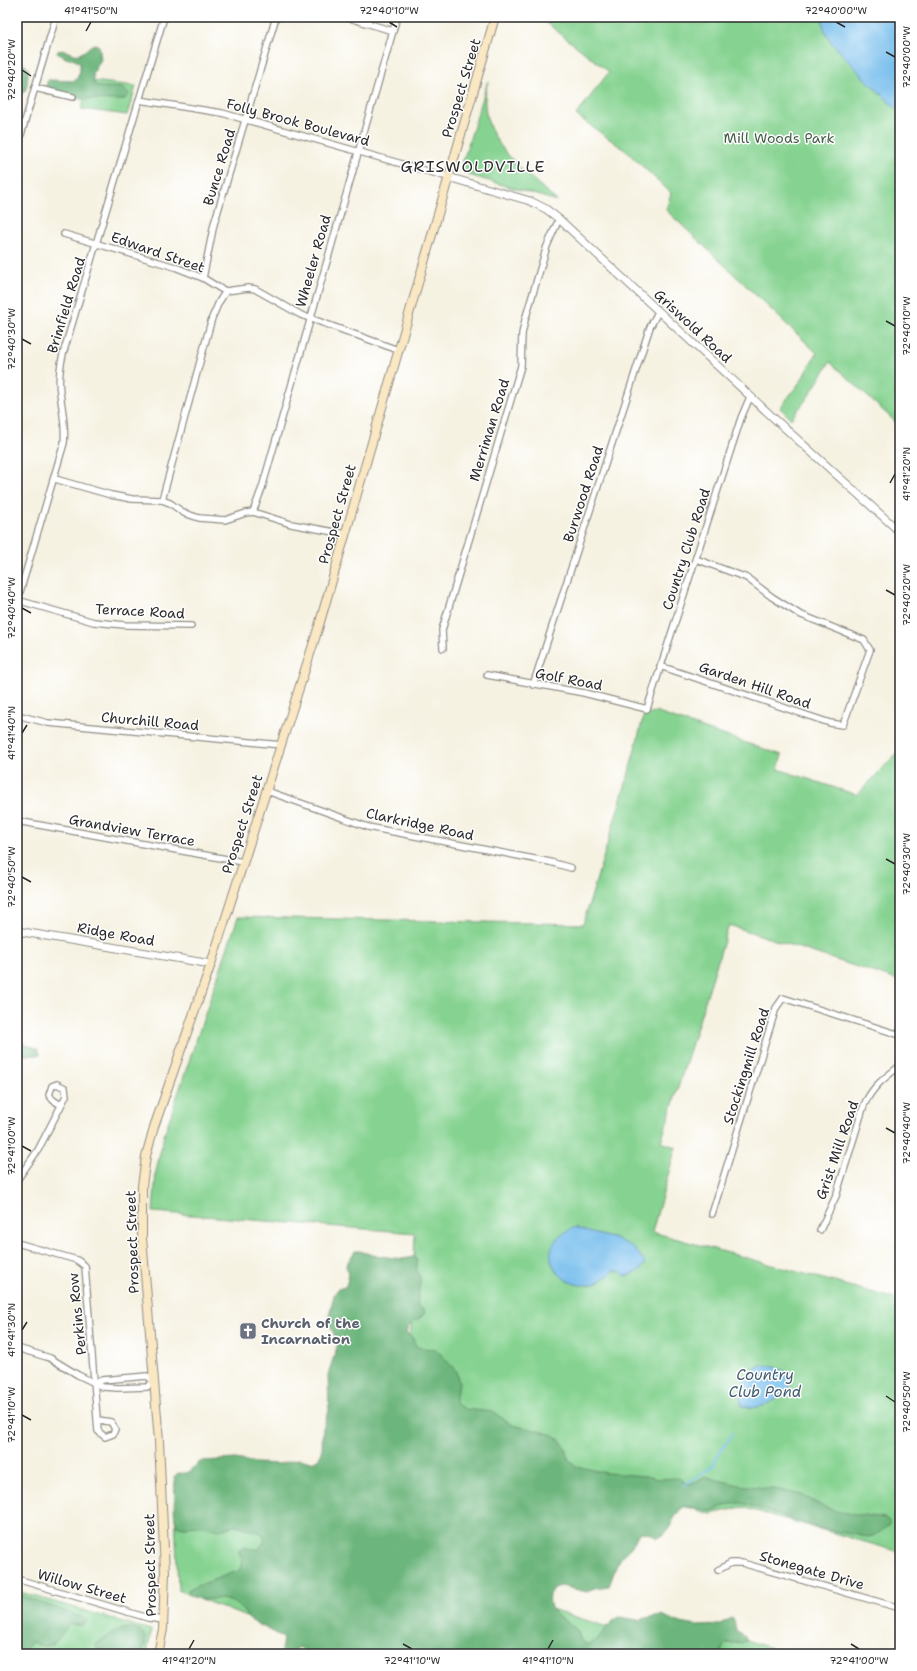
<svg xmlns="http://www.w3.org/2000/svg" width="917" height="1671" viewBox="0 0 917 1671" font-family="'Shantell Sans',sans-serif">
	<style>
		.green { fill: #86d391; stroke: #587f5e }
		.forest { fill: #6cb57b; stroke: #4c7053 }
		.water { fill: #73bcec; stroke: #4f748c }
		.lines { fill: none; stroke-linecap: round; stroke-linejoin: round }
		.stream { stroke: #73bcec; stroke-width: 2 }
		.minor-casing { stroke: #908e86; stroke-width: 8 }
		.tertiary-casing { stroke: #908e86; stroke-width: 9 }
		.secondary-casing { stroke: #908e86; stroke-width: 10 }
		.minor { stroke: #fff; stroke-width: 5.5 }
		.tertiary { stroke: #fff; stroke-width: 7 }
		.secondary { stroke: #fae7c3; stroke-width: 8 }
		.ticks { fill: none; stroke: #2b2b2b; stroke-width: 1.5 }
		.labels { text-anchor: middle; dominant-baseline: central; stroke-width: 3; stroke-linejoin: round; paint-order: stroke }
		.street-label { font-size: 14px; fill: #2b2b2b; stroke: #fff }
		.park-label { font-size: 14px; fill: #465d4a; stroke: #fff }
		.worship-label { font-size: 14px; font-weight: bold; fill: #5b616d; stroke: #fff; text-anchor: start }
		.water-label { font-size: 15px; font-style: italic; fill: #445e6f; stroke: #fff }
		.quarter-label { font-size: 16px; letter-spacing: 1px; fill: #2b2b2b; stroke: #fff }
		.neatline { fill: none; stroke: #2b2b2b; stroke-width: 1.5 }
		.ticks-label { font-size: 10px; text-anchor: middle; fill: #2b2b2b }
	</style>
	<rect width="100%" height="100%" fill="#fff"/>
	<filter id="ink" filterUnits="userSpaceOnUse"><feTurbulence type="fractalNoise" baseFrequency=".025" numOctaves="2"/><feDisplacementMap in="SourceGraphic" scale="8" xChannelSelector="R" yChannelSelector="G"/><feConvolveMatrix kernelMatrix="1 2 1 2 8 2 1 2 1" color-interpolation-filters="sRGB"/></filter>
	<filter id="wash" filterUnits="userSpaceOnUse"><feTurbulence type="fractalNoise" baseFrequency=".012" numOctaves="4" result="noise"/><feDisplacementMap in="SourceGraphic" scale="16" xChannelSelector="R" yChannelSelector="G"/><feGaussianBlur stdDeviation="0.9" result="paint"/><feColorMatrix in="noise" values="0 0 0 0 0 0 0 0 0 0 0 0 0 0 0 0 0 1.4 0 .05"/><feComposite in="paint" operator="in"/></filter>
	<g filter="url(#wash)">
		<rect width="100%" height="100%" fill="#f6f2e2"/>
		<g class="green">
			<polygon points="539,17 900,17 900,426 830,362 808,397 791,419 780,408 800,382 817,353 666,210 671,193 626,151 576,115 609,72"/>
			<polygon points="91,81 136,86 127,115 81,109"/>
			<path d="M488,81c-16,55 34,87 69,120l-85,-25 -9,-6 -1,-6z"/>
			<polygon points="655,712 782,755 778,769 857,795 900,750 900,981 729,925 661,1142 676,1147 652,1232 900,1300 900,1552 742,1507 711,1514 565,1473 529,1602 692,1654 328,1654 329,1650 178,1590 175,1513 358,1514 375,1450 411,1328 415,1233 153,1212 156,1171 164,1135 238,917 583,924 628,776 644,714"/>
			<polygon points="20,1592 151,1630 147,1654 17,1654 17,1601"/>
			<polygon points="747,1640 788,1654 721,1654 723,1647 727,1643 741,1643"/>
		</g>
		<g class="forest">
			<path d="M95,44l4,2 2,13 -8,15 1,10c10,8 29,-3 35,11l-4,4 -4,1 -41,-1 -35,-6 -1,-2 4,-11 26,1 3,-2 3,-8v-8l-5,-3 -9,-2 -9,-5 1,-2c8,-3 13,5 21,3 7,-2 10,-9 16,-10z"/>
			<path d="M17,65h8l4,5c-3,8 1,25 -12,24z"/>
			<path d="M17,1039l9,6 11,3 3,6c-8,4 -16,-2 -23,2z"/>
			<path d="M355,1251h5l12,4 31,4 10,-2 4,3v11l3,6v5l-3,24 7,4 1,3c-6,8 -17,9 -19,20l6,4 4,9 4,2 16,1 20,22 3,12 -4,16 1,5 9,5 28,3 19,13 28,6 13,4 8,6 5,8 3,11 7,6 30,7 39,3 13,3 21,-1 6,5 5,1 16,-7 33,8 35,4 28,6 20,11 17,6 46,6 4,3v4l-13,10 -8,2 -45,-8 -81,-26 -18,2 -7,5 -6,1 -25,-5c-14,5 -14,30 -30,32 -5,-5 -11,-8 -18,-4l-5,11 -11,11 -6,11 -7,19 -15,2 -7,4 -26,-6 -8,2c-3,6 -4,9 -3,16 3,15 17,15 26,26 5,5 2,12 11,14 13,-1 19,-22 33,-27l17,3 24,-5 20,8 16,3 21,-1 14,-7 2,2 2,11 9,5 2,4 -6,3h-14l-4,4 -2,7h-406l-9,-2 -7,-5 -12,7h-6l2,-17 -33,-17c-4,-3 -4,-6 -7,-10 -2,-4 -9,-7 -13,-9 -13,-5 -32,3 -43,-8l2,-4 51,-19 3,-7 -4,-10v-3l5,-3 7,2h8l4,-5 2,-6 -4,-5 -25,-8 -16,5 -17,-4 -18,1 -8,-1c-6,-15 0,-34 -3,-49l4,-4c17,2 14,-9 25,-12l33,-2 20,4 23,1 20,-5 13,3 7,-4 3,-10 1,-20 6,-17 -1,-37 9,-27 -1,-8 -7,-16v-7l5,-21 4,-6 7,-2 2,-4 1,-7 -2,-11z"/>
			<path d="M19,1595l68,24 1,2 -6,4h-13c-8,7 -12,23 -26,21 -5,0 -7,-4 -12,-4l-9,12h-5v-55z"/>
			<path d="M130,1627c18,4 17,12 12,27h-35l-11,-6 1,-4 2,-2 18,-11z"/>
		</g>
		<g class="water">
			<polygon points="822,17 900,17 900,112 865,79 831,42 824,29"/>
			<path d="M576,1227c19,10 44,8 60,24 4,3 6,8 9,12 -3,7 -12,12 -20,13l-5,-5h-7c-39,43 -96,-24 -37,-44z"/>
			<path d="M761,1365c14,1 26,3 31,18 -9,16 -33,29 -50,23 -5,-17 3,-33 19,-41z"/>
		</g>
		<g class="lines">
			<polyline class="stream" points="683,1486 713,1466 718,1454 728,1441 732,1433"/>
		</g>
	</g>
	<g filter="url(#ink)">
		<g class="lines">
			<defs>
				<g id="minor">
					<polyline points="346,17 393,31"/>
					<polyline points="368,23 369,17"/>
					<polyline points="35,88 73,97"/>
					<polyline points="139,100 222,113 448,177"/>
					<polyline points="17,148 56,17"/>
					<polyline points="64,234 175,267 203,278 221,289 226,291 248,288 255,289 301,315 398,350"/>
					<polyline points="203,278 214,224 276,17"/>
					<polyline points="55,479 111,495 132,499 162,500 170,503 184,513 199,518 225,520 246,513 253,512 291,524 345,534"/>
					<polyline points="162,500 212,318 219,302 226,291"/>
					<polyline points="253,512 262,488 397,17"/>
					<polyline points="17,600 94,622 125,625 191,626"/>
					<path d="M17,602l47,-159c2,-18 -2,-33 -4,-51 -2,-13 0,-25 3,-38l101,-337"/>
					<polyline points="443,648 442,630 521,366 522,334 525,320 547,246 559,219"/>
					<polyline points="660,666 830,723 843,725 870,650 864,640 799,614 772,597 747,578 696,559"/>
					<polyline points="487,675 584,693 647,709 741,418 750,397"/>
					<polyline points="533,685 650,327 658,312"/>
					<polyline points="17,715 48,723 282,745"/>
					<polyline points="267,791 368,827 550,862 571,868"/>
					<polyline points="17,821 243,862"/>
					<polyline points="17,1180 38,1150 66,1096 65,1088 57,1084 52,1086 49,1095 53,1100 61,1105"/>
					<polyline points="712,1214 776,1008 783,998 900,1035"/>
					<path d="M820,1230l16,-34 28,-91c9,-19 19,-26 36,-39"/>
					<polyline points="17,1243 77,1260 85,1266 98,1431 105,1437 113,1434 115,1429 111,1422 98,1420"/>
					<polyline points="17,1348 50,1358 78,1375 103,1387 118,1388 147,1387 154,1381 147,1376 102,1380 96,1383"/>
					<polyline points="718,1570 731,1563 742,1563 900,1608"/>
					<polyline points="17,1579 148,1618 164,1620"/>
				</g>
				<g id="tertiary">
					<polyline points="448,177 530,201 546,209 559,219 777,421 900,532"/>
					<polyline points="17,931 211,964"/>
				</g>
				<polyline id="secondary" points="158,1654 163,1629 165,1572 159,1441 142,1238 142,1186 146,1156 154,1127 211,964 318,629 495,17"/>
			</defs>
			<use href="#minor" class="minor-casing"/>
			<use href="#tertiary" class="tertiary-casing"/>
			<use href="#secondary" class="secondary-casing"/>
			<use href="#minor" class="minor"/>
			<use href="#tertiary" class="tertiary"/>
			<use href="#secondary" class="secondary"/>
		</g>
	</g>
	<path class="ticks" d="M389,22l8,5M836,22l9,5M86,31l5,-9M886,52l9,5M22,70l9,6M886,321l9,5M22,339l9,5M890,483l5,-9M886,590l9,5M22,608l9,5M22,733l5,-8M886,859l9,5M22,877l9,5M886,1128l9,5M22,1146l9,5M22,1330l5,-8M886,1396l9,6M22,1415l9,5M403,1644l9,5M851,1644l8,5M189,1649l5,-9M548,1649l5,-9"/>
	<defs>
		<symbol id="church-square" viewBox="-11 -11 22 22"><rect x="-9" y="-9" width="18" height="18" rx="4" fill="#6b7280" stroke="#fff"/><path d="M-1.2-6h2.4v3.5h3.3v2.4h-3.3V6h-2.4V-.1h-3.3v-2.4h3.3Z" fill="#fff"/></symbol>
	</defs>
	<g fill-rule="evenodd">
		<use href="#church-square" x="238" y="1321" width="20" height="20"/>
	</g>
	<g class="labels">
		<g class="street-label">
			<text transform="translate(461 88) rotate(-73)">Prospect Street</text>
			<text transform="translate(298 122) rotate(15)">Folly Brook Boulevard</text>
			<text transform="translate(219 167) rotate(-73)">Bunce Road</text>
			<text transform="translate(158 252) rotate(19)">Edward Street</text>
			<text transform="translate(313 261) rotate(-74)">Wheeler Road</text>
			<text transform="translate(66 305) rotate(-73)">Brimfield Road</text>
			<text transform="translate(693 326) rotate(43)">Griswold Road</text>
			<text transform="translate(489 430) rotate(-73)">Merriman Road</text>
			<text transform="translate(583 494) rotate(-72)">Burwood Road</text>
			<text transform="translate(337 514) rotate(-74)">Prospect Street</text>
			<text transform="translate(686 549) rotate(-72)">Country Club Road</text>
			<text transform="translate(140 611) rotate(3)">Terrace Road</text>
			<text transform="translate(569 679) rotate(11)">Golf Road</text>
			<text transform="translate(755 685) rotate(19)">Garden Hill Road</text>
			<text transform="translate(150 721) rotate(5)">Churchill Road</text>
			<text transform="translate(242 824) rotate(-72)">Prospect Street</text>
			<text transform="translate(420 824) rotate(12)">Clarkridge Road</text>
			<text transform="translate(132 830) rotate(10)">Grandview Terrace</text>
			<text transform="translate(116 934) rotate(10)">Ridge Road</text>
			<text transform="translate(746 1066) rotate(-72)">Stockingmill Road</text>
			<text transform="translate(837 1150) rotate(-71)">Grist Mill Road</text>
			<text transform="translate(132 1242) rotate(-92)">Prospect Street</text>
			<text transform="translate(77 1314) rotate(-96)">Perkins Row</text>
			<text transform="translate(150 1565) rotate(-91)">Prospect Street</text>
			<text transform="translate(812 1570) rotate(16)">Stonegate Drive</text>
			<text transform="translate(82 1586) rotate(16)">Willow Street</text>
		</g>
		<g class="park-label">
			<text x="779" y="138">Mill Woods Park</text>
		</g>
		<g class="worship-label">
			<text x="261" y="1323">Church of the<tspan x="261" dy="16">Incarnation</tspan></text>
		</g>
		<g class="water-label">
			<text x="765" y="1375">Country<tspan x="765" dy="17">Club Pond</tspan></text>
		</g>
		<g class="quarter-label">
			<text x="473" y="166">GRISWOLDVILLE</text>
		</g>
	</g>
	<rect width="917" height="1671" fill="none" stroke="#fff" stroke-width="44"/>
	<rect x="22" y="22" width="873" height="1627" class="neatline"/>
	<g class="ticks-label">
		<text x="91" y="14">41°41'50"N</text>
		<text x="389" y="14">72°40'10"W</text>
		<text x="836" y="14">72°40'00"W</text>
		<text transform="translate(906 57) rotate(-90)" y="4">72°40'00"W</text>
		<text transform="translate(11 70) rotate(-90)" y="4">72°40'20"W</text>
		<text transform="translate(906 326) rotate(-90)" y="4">72°40'10"W</text>
		<text transform="translate(11 339) rotate(-90)" y="4">72°40'30"W</text>
		<text transform="translate(906 474) rotate(-90)" y="4">41°41'20"N</text>
		<text transform="translate(906 595) rotate(-90)" y="4">72°40'20"W</text>
		<text transform="translate(11 608) rotate(-90)" y="4">72°40'40"W</text>
		<text transform="translate(11 733) rotate(-90)" y="4">41°41'40"N</text>
		<text transform="translate(906 864) rotate(-90)" y="4">72°40'30"W</text>
		<text transform="translate(11 877) rotate(-90)" y="4">72°40'50"W</text>
		<text transform="translate(906 1133) rotate(-90)" y="4">72°40'40"W</text>
		<text transform="translate(11 1146) rotate(-90)" y="4">72°41'00"W</text>
		<text transform="translate(11 1330) rotate(-90)" y="4">41°41'30"N</text>
		<text transform="translate(906 1402) rotate(-90)" y="4">72°40'50"W</text>
		<text transform="translate(11 1415) rotate(-90)" y="4">72°41'10"W</text>
		<text x="189" y="1664">41°41'20"N</text>
		<text x="412" y="1664">72°41'10"W</text>
		<text x="548" y="1664">41°41'10"N</text>
		<text x="859" y="1664">72°41'00"W</text>
	</g>
</svg>
